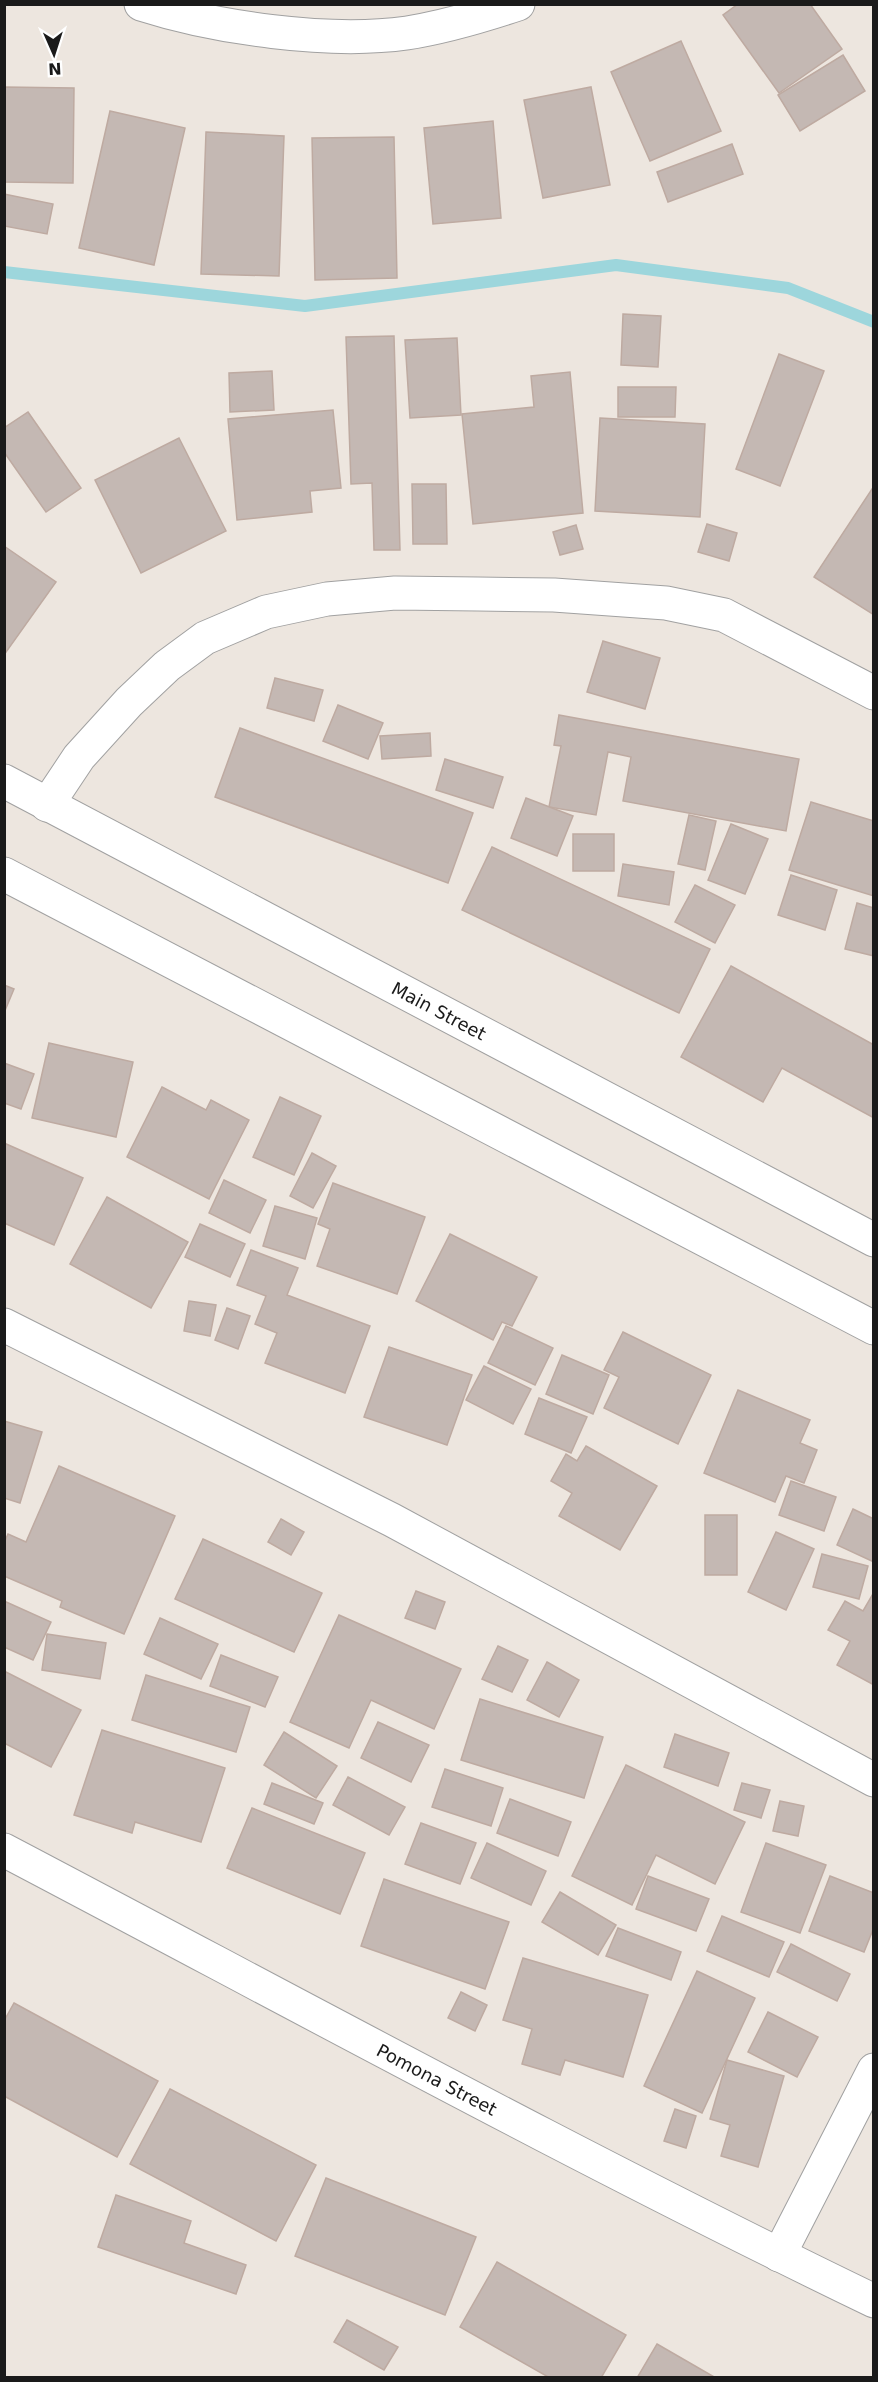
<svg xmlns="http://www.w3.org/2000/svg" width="878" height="2382" viewBox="0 0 878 2382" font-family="'DejaVu Sans',sans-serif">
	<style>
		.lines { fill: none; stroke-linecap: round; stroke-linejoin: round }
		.stream { stroke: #9dd6dc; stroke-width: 12 }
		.building { fill: #c4b8b3; stroke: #beaaa1; stroke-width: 1.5 }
		.street-casing { stroke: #a1a1a1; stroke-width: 35 }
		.street { stroke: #fff; stroke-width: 33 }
		.labels { text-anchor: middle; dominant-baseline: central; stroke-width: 4.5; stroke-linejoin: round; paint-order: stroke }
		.street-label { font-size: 18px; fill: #1a1a1a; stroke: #fff }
	</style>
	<rect width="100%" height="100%" fill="#ede6df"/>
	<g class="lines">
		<polyline class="stream" points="4,272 305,306 616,265 788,288 874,322"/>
	</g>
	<g class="building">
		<polygon points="738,4 810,4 842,49 779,93 723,15"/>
		<polygon points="681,41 721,131 650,161 611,72"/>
		<polygon points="843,55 865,91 800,131 778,95"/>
		<polygon points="4,87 74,88 73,183 4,182"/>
		<polygon points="591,87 610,185 543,198 524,100"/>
		<polygon points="110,111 185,128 154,265 79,248"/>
		<polygon points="493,121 501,218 433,224 424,128"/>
		<polygon points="206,132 284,136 279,276 201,274"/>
		<polygon points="394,137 397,278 315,280 312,138"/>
		<polygon points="732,144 743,174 668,202 657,172"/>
		<polygon points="4,194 53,204 47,234 4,226"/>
		<polygon points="623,314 661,316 658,367 621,365"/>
		<polygon points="394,336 400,550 374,550 372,483 351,484 346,337"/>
		<polygon points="457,338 461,415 410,418 405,340"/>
		<polygon points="779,354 824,371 780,486 736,469"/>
		<polygon points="272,371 274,410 230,412 229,373"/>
		<polygon points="570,372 583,513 473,524 462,414 534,407 531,376"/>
		<polygon points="618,387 676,387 675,417 618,417"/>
		<polygon points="333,410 341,488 310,491 312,512 237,520 228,419"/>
		<polygon points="28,412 81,488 46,512 4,452 4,428"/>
		<polygon points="600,418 705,424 700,517 595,511"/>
		<polygon points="179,438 226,531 141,573 95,480"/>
		<polygon points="412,484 446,484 447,544 413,544"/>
		<polygon points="874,486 874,615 814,577"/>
		<polygon points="707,524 737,533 729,561 698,552"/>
		<polygon points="576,525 583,549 560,555 553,532"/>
		<polygon points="4,546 56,582 4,655"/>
		<polygon points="603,641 660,658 645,709 587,692"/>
		<polygon points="275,678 323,690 314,721 267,708"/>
		<polygon points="338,705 383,723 368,759 323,741"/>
		<polygon points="559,715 799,759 786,831 623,801 631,757 608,752 596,815 549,807 561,746 554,745"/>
		<polygon points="240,728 473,813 448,883 215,797"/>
		<polygon points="430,733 431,756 382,759 380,736"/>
		<polygon points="445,759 503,777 493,808 436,790"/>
		<polygon points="526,798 573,816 557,856 511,838"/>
		<polygon points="811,802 874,821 874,896 789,870"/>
		<polygon points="689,815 716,821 705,870 678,864"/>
		<polygon points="731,824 768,839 745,894 708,880"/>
		<rect x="573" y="834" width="41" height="37"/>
		<polygon points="492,847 710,949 679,1013 462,910"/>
		<polygon points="623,864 674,872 669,905 618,896"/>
		<polygon points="791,875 837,890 825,930 778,915"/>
		<polygon points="695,885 735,905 715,943 675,922"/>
		<polygon points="857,903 874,908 874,956 845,949"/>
		<polygon points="731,966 874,1045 874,1118 782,1068 763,1102 681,1057"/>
		<polygon points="4,985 14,989 4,1013"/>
		<polygon points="49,1043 133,1062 116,1137 32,1118"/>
		<polygon points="4,1063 34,1074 21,1109 4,1103"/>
		<polygon points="162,1087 206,1110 211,1100 249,1120 209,1199 127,1157"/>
		<polygon points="280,1097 321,1116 294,1175 253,1157"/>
		<polygon points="4,1143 83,1178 54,1245 4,1223"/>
		<polygon points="312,1153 336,1166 313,1208 290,1196"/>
		<polygon points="224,1180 266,1200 250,1233 209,1213"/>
		<polygon points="333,1183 425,1217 397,1294 317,1266 330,1229 318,1224"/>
		<polygon points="107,1197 188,1242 151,1308 70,1264"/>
		<polygon points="275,1206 317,1218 305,1259 263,1246"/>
		<polygon points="200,1224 245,1244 230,1277 185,1257"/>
		<polygon points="450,1234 537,1277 512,1326 502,1322 493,1340 416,1301"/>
		<polygon points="251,1250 298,1268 287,1295 370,1326 345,1393 265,1363 277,1333 255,1324 266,1296 237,1285"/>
		<polygon points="189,1301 216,1305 210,1336 184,1331"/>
		<polygon points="227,1308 250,1316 238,1349 215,1340"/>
		<polygon points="506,1326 553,1348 535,1385 488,1363"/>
		<polygon points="623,1332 711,1375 678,1444 604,1408 619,1377 604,1370"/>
		<polygon points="389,1347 472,1375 447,1445 364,1417"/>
		<polygon points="562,1355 609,1375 593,1414 546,1394"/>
		<polygon points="484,1366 531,1389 513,1424 466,1400"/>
		<polygon points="738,1390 810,1420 800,1443 817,1450 804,1483 786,1476 775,1502 704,1473"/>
		<polygon points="539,1398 587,1417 571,1453 525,1434"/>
		<polygon points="4,1421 42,1432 20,1503 4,1498"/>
		<polygon points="586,1446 657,1486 620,1550 559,1516 572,1493 551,1481 566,1454 577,1461"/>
		<polygon points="59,1466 175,1516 124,1634 60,1607 62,1601 4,1576 4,1543 8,1534 26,1542"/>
		<polygon points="791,1481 836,1497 824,1531 779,1515"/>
		<polygon points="853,1509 874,1519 874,1562 837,1545"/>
		<rect x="705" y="1515" width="32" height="60"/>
		<polygon points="281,1519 304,1532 291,1555 268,1542"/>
		<polygon points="776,1532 814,1549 786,1610 748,1592"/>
		<polygon points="203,1539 322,1593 294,1652 175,1599"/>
		<polygon points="822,1554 868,1566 859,1599 813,1587"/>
		<polygon points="416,1591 445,1602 435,1629 405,1618"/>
		<polygon points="874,1592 874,1685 837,1665 850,1641 828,1630 845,1601 863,1611"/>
		<polygon points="4,1601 51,1622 33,1660 4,1647"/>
		<polygon points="339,1615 461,1669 434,1729 371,1700 349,1748 290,1722"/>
		<polygon points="160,1618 218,1644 201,1679 144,1654"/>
		<polygon points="47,1634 106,1643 100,1679 42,1670"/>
		<polygon points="498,1646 528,1660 512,1692 482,1679"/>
		<polygon points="221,1655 278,1677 265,1707 210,1686"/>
		<polygon points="547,1662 579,1680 559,1717 527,1700"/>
		<polygon points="4,1671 81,1710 51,1767 4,1743"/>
		<polygon points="146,1675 250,1707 236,1752 132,1720"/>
		<polygon points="480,1699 603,1737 584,1798 461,1760"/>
		<polygon points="378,1722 429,1745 411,1782 361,1758"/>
		<polygon points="102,1730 225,1768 201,1842 135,1822 132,1833 74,1815"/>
		<polygon points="284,1732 337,1766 316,1798 264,1765"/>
		<polygon points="675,1734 729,1753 718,1786 664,1767"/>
		<polygon points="626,1765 745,1822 715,1884 656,1855 632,1905 572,1876"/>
		<polygon points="445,1769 503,1788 491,1826 432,1807"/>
		<polygon points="348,1777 405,1807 389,1835 333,1805"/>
		<polygon points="272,1783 323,1803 314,1824 264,1804"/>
		<polygon points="742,1783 770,1790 761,1818 734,1810"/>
		<polygon points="510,1799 571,1822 558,1856 497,1833"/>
		<polygon points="780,1801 804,1806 798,1836 773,1831"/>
		<polygon points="252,1808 365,1853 340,1914 227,1868"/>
		<polygon points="421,1823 476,1843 460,1884 405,1864"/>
		<polygon points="487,1843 546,1871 531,1905 471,1878"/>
		<polygon points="766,1843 826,1865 800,1933 741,1912"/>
		<polygon points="648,1876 709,1899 696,1931 636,1909"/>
		<polygon points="830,1876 874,1893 874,1927 864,1952 809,1931"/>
		<polygon points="384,1879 509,1922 485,1989 361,1946"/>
		<polygon points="560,1892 616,1925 598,1955 542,1922"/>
		<polygon points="722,1916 784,1942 769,1977 707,1951"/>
		<polygon points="618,1928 681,1952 671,1980 606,1956"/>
		<polygon points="791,1944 850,1974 837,2001 777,1972"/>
		<polygon points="523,1958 648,1995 623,2077 565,2060 560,2075 522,2064 532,2029 503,2020"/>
		<polygon points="697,1971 755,1998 702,2113 644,2086"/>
		<polygon points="461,1992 487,2005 475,2031 448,2018"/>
		<polygon points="14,2003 158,2081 117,2157 4,2096 4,2021"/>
		<polygon points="768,2012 818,2037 797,2077 748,2052"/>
		<polygon points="727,2060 784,2076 758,2167 721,2156 730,2125 710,2119"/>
		<polygon points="170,2089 316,2165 276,2241 130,2164"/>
		<polygon points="675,2109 696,2116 686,2148 664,2141"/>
		<polygon points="326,2178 476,2237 445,2315 295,2256"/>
		<polygon points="116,2195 191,2221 184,2243 246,2265 236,2294 98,2247"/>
		<polygon points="497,2262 626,2335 601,2378 550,2378 460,2327"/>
		<polygon points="347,2320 398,2347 384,2370 334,2342"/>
		<polygon points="657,2344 716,2378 637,2378"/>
	</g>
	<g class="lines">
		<defs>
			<g id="street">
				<path d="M141,4c75,24 188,40 266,29 38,-6 75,-17 111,-29"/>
				<path id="s1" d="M4,781l870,459"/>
				<polyline points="47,805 79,757 129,702 167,666 205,638 266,612 327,599 395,593 478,594 554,595 666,603 724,615 874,693"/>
				<polyline points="4,874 874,1328"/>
				<polyline points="4,1325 392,1520 874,1780"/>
				<path id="s2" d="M4,1850c289,152 576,309 870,451"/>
				<polyline points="779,2255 874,2070"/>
			</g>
		</defs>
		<use href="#street" class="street-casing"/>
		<use href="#street" class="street"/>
	</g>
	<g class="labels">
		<g class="street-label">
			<text stroke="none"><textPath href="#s1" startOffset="492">Main Street</textPath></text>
			<text stroke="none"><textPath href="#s2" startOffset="490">Pomona Street</textPath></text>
		</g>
	</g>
	<rect width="878" height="2382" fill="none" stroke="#1a1a1a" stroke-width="12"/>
	<g transform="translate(54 54) rotate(177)" stroke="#ffffff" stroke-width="4.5" paint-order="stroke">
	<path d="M0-4.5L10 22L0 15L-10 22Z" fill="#1a1a1a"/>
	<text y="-9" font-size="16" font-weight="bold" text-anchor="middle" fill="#1a1a1a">N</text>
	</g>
</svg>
